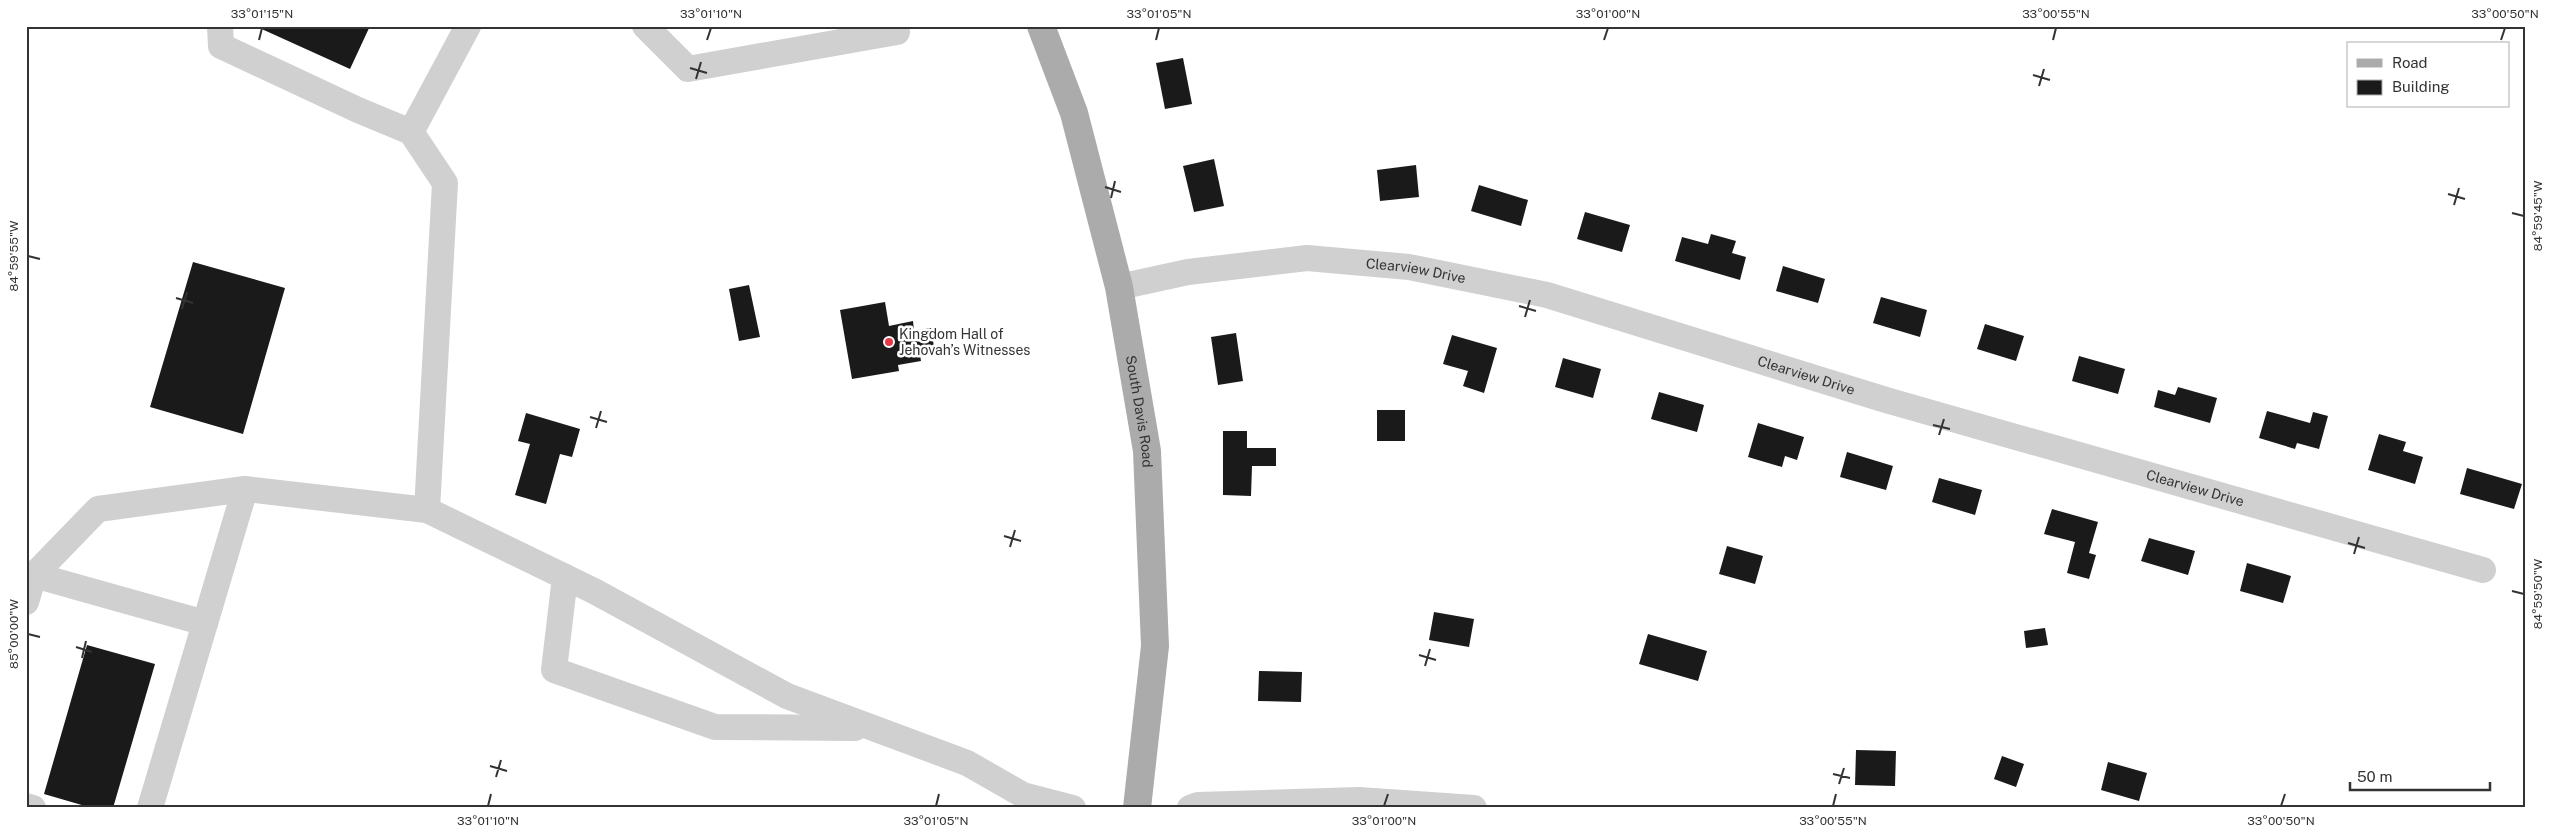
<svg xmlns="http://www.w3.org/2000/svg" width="2552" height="834" font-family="'Public Sans',sans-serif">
<rect width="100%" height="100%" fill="#fff"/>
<!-- building -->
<path fill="#1a1a1a" d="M 255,26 L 370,26 L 350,69 Z
M 1183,58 L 1192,104 L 1165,109 L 1156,63 Z
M 1214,159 L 1224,206 L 1194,212 L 1183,166 Z
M 1416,165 L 1419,197 L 1380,201 L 1377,170 Z
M 1479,185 L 1528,200 L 1521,226 L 1471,211 Z
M 1585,212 L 1630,225 L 1622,252 L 1577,239 Z
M 1711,234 L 1736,241 L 1732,253 L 1746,257 L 1740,280 L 1675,261 L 1682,237 L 1708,244 Z
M 193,262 L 285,288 L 243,434 L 150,407 Z
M 1783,266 L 1825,279 L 1818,303 L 1776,291 Z
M 749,285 L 760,337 L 739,341 L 729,289 Z
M 1881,297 L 1927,310 L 1920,337 L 1873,323 Z
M 885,302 L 889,326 L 913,321 L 914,331 L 931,328 L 935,353 L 920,355 L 921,361 L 898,365 L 899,371 L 852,379 L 840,310 Z
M 1985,324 L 2024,336 L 2016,361 L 1977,349 Z
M 1236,333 L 1243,381 L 1218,385 L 1211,337 Z
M 1452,335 L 1497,348 L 1484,393 L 1463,386 L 1468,371 L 1443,364 Z
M 2079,356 L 2125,369 L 2118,394 L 2072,381 Z
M 1563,358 L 1601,369 L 1593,398 L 1555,387 Z
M 2178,387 L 2217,398 L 2210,423 L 2154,407 L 2158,390 L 2175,395 Z
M 1659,392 L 1704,405 L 1697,432 L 1651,419 Z
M 1377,410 L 1405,410 L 1405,441 L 1377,441 Z
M 2267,411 L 2310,423 L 2313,412 L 2328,416 L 2319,449 L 2297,443 L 2295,449 L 2259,438 Z
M 526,413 L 580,429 L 572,457 L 560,454 L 546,504 L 515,495 L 530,444 L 518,441 Z
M 1758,423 L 1804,437 L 1797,460 L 1785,456 L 1782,467 L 1748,457 Z
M 1223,431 L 1247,431 L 1247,448 L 1276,448 L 1276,466 L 1252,466 L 1251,496 L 1223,495 Z
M 2379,434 L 2406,442 L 2403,451 L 2423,457 L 2415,484 L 2368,470 Z
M 1847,452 L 1893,466 L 1886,490 L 1840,477 Z
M 2467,468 L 2522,484 L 2514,509 L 2460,494 Z
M 1939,478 L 1982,490 L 1975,515 L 1932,502 Z
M 2052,509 L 2098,522 L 2089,553 L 2096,555 L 2089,579 L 2067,573 L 2075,542 L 2044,534 Z
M 2149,538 L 2195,551 L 2188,575 L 2141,561 Z
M 1727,546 L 1763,556 L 1755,584 L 1719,574 Z
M 2247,563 L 2291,576 L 2283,603 L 2240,591 Z
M 1434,612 L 1474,619 L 1469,647 L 1429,640 Z
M 2045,628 L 2048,645 L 2026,648 L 2024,631 Z
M 1648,634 L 1707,651 L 1698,681 L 1639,664 Z
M 87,645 L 155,664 L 113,808 L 92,808 L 44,794 Z
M 1259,671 L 1302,672 L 1301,702 L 1258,701 Z
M 1856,750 L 1896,751 L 1895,786 L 1855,785 Z
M 2002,756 L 2024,764 L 2016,787 L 1994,779 Z
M 2108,762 L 2147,773 L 2139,801 L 2101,790 Z"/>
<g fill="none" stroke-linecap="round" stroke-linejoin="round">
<!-- minor -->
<g stroke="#d0d0d0" stroke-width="26">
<path d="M 220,26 L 221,46 L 358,110 L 411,132 L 445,183 L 427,510"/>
<path d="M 645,26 L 688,69 L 897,32"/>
<path d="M 411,132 L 468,26"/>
<path id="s1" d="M 1119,287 L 1188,272 L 1307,258 L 1409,267 L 1547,295 L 1886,400 L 2483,570"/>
<path d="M 26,573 L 34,575 L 98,509 L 245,489 L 427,510 L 594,591 L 787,696 L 967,763 L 1023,795 L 1073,808"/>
<path d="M 565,577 L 554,670 L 715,727 L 855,728"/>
<path d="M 26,602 L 34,575 L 205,623"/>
<path d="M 26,806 L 33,808"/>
<path d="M 150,808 L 245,489"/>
<path d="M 1190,808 L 1198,805 L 1359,800 L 1474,808"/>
</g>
<!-- major -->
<path stroke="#ababab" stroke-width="28" id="s2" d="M 1041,26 L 1074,113 L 1119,287 L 1147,451 L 1155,646 L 1137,808"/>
</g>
<!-- ticks -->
<path fill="none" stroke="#333" stroke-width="2" d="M 259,40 L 262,28M 707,40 L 711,28M 1156,40 L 1159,28M 1604,40 L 1608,28M 2053,40 L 2056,28M 2501,40 L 2505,28M 690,68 L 707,73M 2033,75 L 2050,80M 696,79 L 701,62M 2039,86 L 2044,69M 1105,187 L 1121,192M 2448,194 L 2465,199M 1111,198 L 1115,181M 2454,205 L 2459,188M 2512,213 L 2524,216M 28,256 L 40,259M 176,298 L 193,303M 1519,306 L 1536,311M 182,309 L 187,292M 1525,317 L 1530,300M 590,417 L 607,422M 1933,425 L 1950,429M 596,428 L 601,411M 1939,435 L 1944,419M 1004,536 L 1021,541M 2348,543 L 2365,548M 1010,547 L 1015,530M 2354,554 L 2359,537M 2512,591 L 2524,594M 28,634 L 40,637M 76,647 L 92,652M 1419,655 L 1436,660M 82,658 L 86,641M 1425,666 L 1430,649M 490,766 L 507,771M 1833,774 L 1850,778M 496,777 L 501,760M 1839,784 L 1844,768M 488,806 L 491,794M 936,806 L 939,794M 1384,806 L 1388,794M 1833,806 L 1836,794M 2281,806 L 2285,794"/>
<!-- markers -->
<circle fill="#e63946" stroke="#fff" stroke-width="2" cx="889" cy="342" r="5"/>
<g text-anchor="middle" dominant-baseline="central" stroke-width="5" stroke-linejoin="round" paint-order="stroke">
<!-- street labels -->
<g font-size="14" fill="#333" stroke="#fff">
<text stroke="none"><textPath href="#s1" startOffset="300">Clearview Drive</textPath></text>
<text stroke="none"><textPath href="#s1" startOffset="705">Clearview Drive</textPath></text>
<text stroke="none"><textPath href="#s2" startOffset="399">South Davis Road</textPath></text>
<text stroke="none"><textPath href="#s1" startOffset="1110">Clearview Drive</textPath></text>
</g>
<!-- poi labels -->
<g font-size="14" fill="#333" stroke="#fff" text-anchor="start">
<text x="899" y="334">Kingdom Hall of<tspan x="899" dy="16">Jehovah’s Witnesses</tspan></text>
</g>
</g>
<!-- border -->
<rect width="2552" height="834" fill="none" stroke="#ffffff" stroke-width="55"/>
<!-- legend -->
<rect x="2347" y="42" width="162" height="65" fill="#ffffff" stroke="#adadad"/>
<rect x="2357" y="59" width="25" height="8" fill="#ababab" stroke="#adadad"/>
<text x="2392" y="68" font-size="15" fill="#333333">Road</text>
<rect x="2357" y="80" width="25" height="15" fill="#1a1a1a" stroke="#adadad"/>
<text x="2392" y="92" font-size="15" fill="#333333">Building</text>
<!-- scale -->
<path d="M2350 782v8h140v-8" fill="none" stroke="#333333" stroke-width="2.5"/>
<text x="2357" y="782" font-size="15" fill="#333333" stroke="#ffffff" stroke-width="4" paint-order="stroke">50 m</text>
<rect x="28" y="28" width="2496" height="778" fill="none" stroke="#333" stroke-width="2"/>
<g font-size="12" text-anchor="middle" fill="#333">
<text x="262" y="18">33°01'15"N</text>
<text x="711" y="18">33°01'10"N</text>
<text x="1159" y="18">33°01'05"N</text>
<text x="1608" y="18">33°01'00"N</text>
<text x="2056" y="18">33°00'55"N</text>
<text x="2505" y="18">33°00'50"N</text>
<text transform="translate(2538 216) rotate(-90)" y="4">84°59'45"W</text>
<text transform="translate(14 256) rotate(-90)" y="4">84°59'55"W</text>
<text transform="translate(2538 594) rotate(-90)" y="4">84°59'50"W</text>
<text transform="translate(14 634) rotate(-90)" y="4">85°00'00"W</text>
<text x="488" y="825">33°01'10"N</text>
<text x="936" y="825">33°01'05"N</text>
<text x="1384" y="825">33°01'00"N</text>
<text x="1833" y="825">33°00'55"N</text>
<text x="2281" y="825">33°00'50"N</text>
</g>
</svg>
